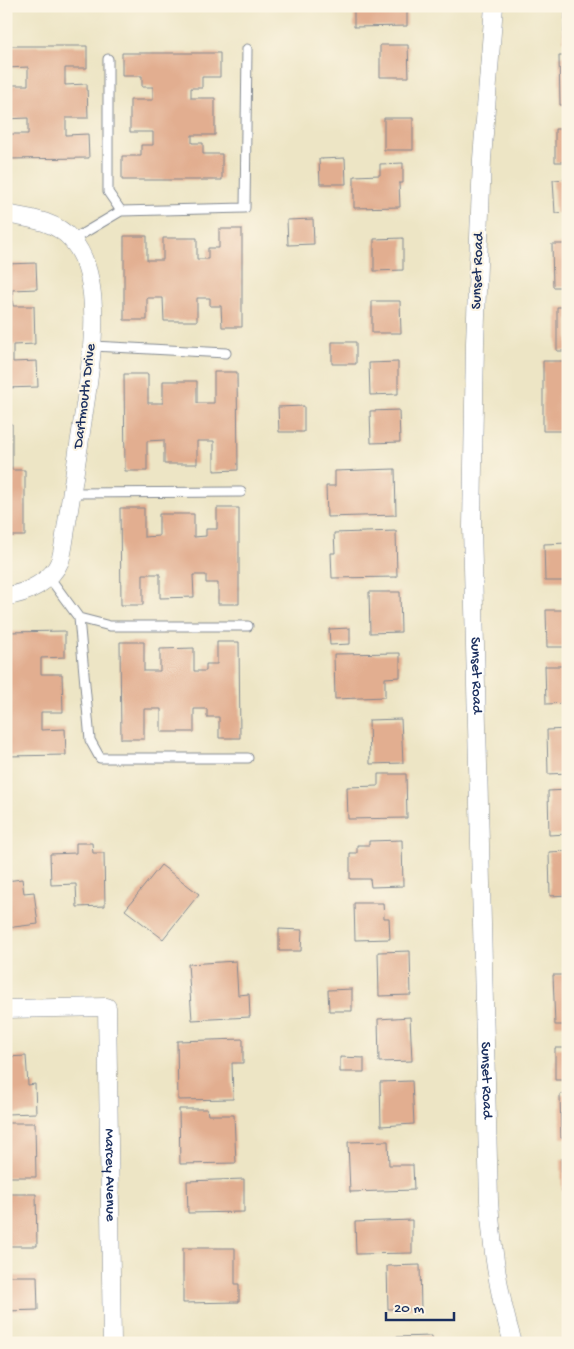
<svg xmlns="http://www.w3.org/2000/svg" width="574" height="1349" font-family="'Gochi Hand',sans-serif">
<rect width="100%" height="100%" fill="#fcf5e5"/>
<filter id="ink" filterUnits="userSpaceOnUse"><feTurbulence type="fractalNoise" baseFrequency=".02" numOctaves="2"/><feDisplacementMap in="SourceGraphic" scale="10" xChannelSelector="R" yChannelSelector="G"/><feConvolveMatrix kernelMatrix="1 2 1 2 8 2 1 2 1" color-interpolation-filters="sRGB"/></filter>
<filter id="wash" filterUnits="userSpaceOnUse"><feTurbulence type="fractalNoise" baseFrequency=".0096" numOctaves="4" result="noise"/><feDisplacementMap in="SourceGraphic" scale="20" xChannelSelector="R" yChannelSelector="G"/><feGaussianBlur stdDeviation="1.12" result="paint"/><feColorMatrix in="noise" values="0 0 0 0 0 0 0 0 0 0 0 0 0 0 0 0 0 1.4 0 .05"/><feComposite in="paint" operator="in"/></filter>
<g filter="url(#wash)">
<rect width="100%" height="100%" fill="#ede5c5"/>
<g id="blocks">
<!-- building -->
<path fill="#e2ae90" d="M 354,6 L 407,6 L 407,26 L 354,27 Z
M 565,10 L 568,11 L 568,40 L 563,40 Z
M 380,45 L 408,45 L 409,77 L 380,77 Z
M 6,46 L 87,46 L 87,68 L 65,68 L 65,85 L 87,84 L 88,118 L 66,118 L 66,135 L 88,134 L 89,158 L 6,159 L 6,134 L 28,134 L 28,118 L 6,119 L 6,85 L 28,85 L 28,67 L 6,68 Z
M 122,53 L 220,53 L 220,77 L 202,77 L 202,88 L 191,88 L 191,98 L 215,98 L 215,135 L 192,135 L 192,143 L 203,143 L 203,154 L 222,154 L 222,180 L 122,180 L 122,156 L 141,156 L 141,145 L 153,145 L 153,132 L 130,132 L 130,100 L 153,100 L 153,87 L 142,87 L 142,76 L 122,76 Z
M 559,56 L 568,56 L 568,105 L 560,105 Z
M 384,118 L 413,118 L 413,150 L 384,150 Z
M 555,129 L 568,129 L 568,162 L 555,162 Z
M 345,158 L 346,184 L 320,184 L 319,159 Z
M 403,163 L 403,183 L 399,183 L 400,207 L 354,208 L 354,176 L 380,175 L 380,164 Z
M 568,179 L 568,212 L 555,213 L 553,180 Z
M 313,219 L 314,244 L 288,245 L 287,220 Z
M 219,229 L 242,229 L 242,327 L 222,327 L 221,306 L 210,306 L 210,298 L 197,298 L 197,321 L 164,321 L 163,298 L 147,298 L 147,320 L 124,320 L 124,236 L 147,236 L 147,260 L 163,260 L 163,238 L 197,238 L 197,259 L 208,259 L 208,248 L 219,248 Z
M 403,238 L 403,270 L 374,271 L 374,239 Z
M 552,244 L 568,244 L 568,287 L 553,287 Z
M 36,263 L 37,289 L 12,290 L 13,306 L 34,306 L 35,344 L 13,345 L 13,362 L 37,361 L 38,387 L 6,388 L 6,264 Z
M 372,301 L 400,301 L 401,333 L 372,333 Z
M 557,307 L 568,307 L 568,351 L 557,351 Z
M 332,342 L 356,342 L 356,364 L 332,364 Z
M 543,361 L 568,361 L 568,431 L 543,431 Z
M 398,362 L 398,394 L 370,395 L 369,363 Z
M 214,372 L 237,372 L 238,470 L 214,471 L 214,441 L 197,441 L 197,464 L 164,464 L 164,440 L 147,441 L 147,471 L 125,471 L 124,374 L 148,374 L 148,403 L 163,403 L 163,381 L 197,381 L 197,403 L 214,403 Z
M 304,406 L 304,432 L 279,432 L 278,407 Z
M 399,410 L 400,442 L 371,443 L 370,411 Z
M 6,424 L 12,424 L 12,470 L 25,470 L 25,536 L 6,536 Z
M 395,469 L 396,515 L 327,517 L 326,486 L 335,486 L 335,471 Z
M 120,508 L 144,508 L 144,537 L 159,536 L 159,514 L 194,514 L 194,537 L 206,536 L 206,529 L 217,529 L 217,508 L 239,508 L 239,604 L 218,604 L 218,583 L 206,583 L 206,575 L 193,575 L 194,597 L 160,598 L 160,574 L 143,574 L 143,605 L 121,605 Z
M 396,531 L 397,577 L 332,578 L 331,553 L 335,553 L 334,533 Z
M 568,543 L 568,581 L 545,581 L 544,544 Z
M 369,592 L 400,592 L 401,632 L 370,633 Z
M 546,610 L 568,610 L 568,647 L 547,647 Z
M 350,628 L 350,644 L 330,645 L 329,629 Z
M 65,631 L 65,657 L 41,658 L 41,674 L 62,674 L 63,712 L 41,712 L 41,730 L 65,729 L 66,755 L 6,756 L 6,632 Z
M 120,642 L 144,642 L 144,671 L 160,671 L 160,649 L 194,648 L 194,671 L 206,671 L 206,664 L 217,664 L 217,642 L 239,642 L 240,738 L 219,738 L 219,717 L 207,717 L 207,709 L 194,709 L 194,732 L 161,732 L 161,709 L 144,709 L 144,739 L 121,739 Z
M 400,653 L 400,677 L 385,678 L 385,697 L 335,699 L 334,654 Z
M 545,666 L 568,666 L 568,703 L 546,704 Z
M 401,719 L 403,763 L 370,764 L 369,720 Z
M 568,729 L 568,773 L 548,774 L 547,730 Z
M 378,774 L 406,774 L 407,818 L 348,819 L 347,787 L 378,786 Z
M 568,790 L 568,834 L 549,835 L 548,791 Z
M 402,840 L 403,886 L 371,887 L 370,879 L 350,879 L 350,853 L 357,853 L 357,845 L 369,845 L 369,841 Z
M 76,843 L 92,843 L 93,853 L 104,853 L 105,906 L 77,907 L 76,884 L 51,885 L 50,854 L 76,853 Z
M 568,851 L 568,895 L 550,896 L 549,852 Z
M 161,865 L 199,894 L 163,939 L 125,910 Z
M 22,879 L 24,893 L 34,892 L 38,924 L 6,928 L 6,881 Z
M 354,903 L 383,903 L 384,918 L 389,918 L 390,939 L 355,940 Z
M 279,929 L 302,930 L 301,951 L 279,951 Z
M 410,951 L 411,995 L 379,996 L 378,952 Z
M 236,961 L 238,995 L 249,994 L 250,1017 L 192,1020 L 188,964 Z
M 553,975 L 568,975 L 568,1025 L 555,1025 Z
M 352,989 L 352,1011 L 329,1011 L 328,990 Z
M 410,1017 L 412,1061 L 379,1062 L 378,1019 Z
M 243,1039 L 243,1063 L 232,1063 L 233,1099 L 178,1100 L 177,1041 Z
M 555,1048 L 568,1048 L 568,1080 L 555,1080 Z
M 26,1056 L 28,1085 L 35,1084 L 36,1113 L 6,1114 L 6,1057 Z
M 340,1057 L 364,1058 L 364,1072 L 340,1072 Z
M 412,1081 L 414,1124 L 381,1126 L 380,1082 Z
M 560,1094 L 568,1094 L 568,1138 L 561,1138 Z
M 179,1109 L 207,1109 L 208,1115 L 234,1115 L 236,1163 L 180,1164 Z
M 6,1123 L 35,1123 L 36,1177 L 6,1177 Z
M 388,1141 L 389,1165 L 413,1165 L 414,1190 L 350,1192 L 348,1142 Z
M 561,1159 L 568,1159 L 568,1191 L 562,1191 Z
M 244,1179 L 244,1212 L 188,1213 L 187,1181 Z
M 6,1194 L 36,1194 L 37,1246 L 6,1246 Z
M 564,1217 L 568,1217 L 568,1236 L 566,1236 Z
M 412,1220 L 412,1253 L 356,1254 L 355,1222 Z
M 183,1248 L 235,1248 L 235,1284 L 239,1284 L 239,1302 L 183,1303 Z
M 420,1265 L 421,1309 L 388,1309 L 387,1266 Z
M 6,1276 L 37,1276 L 38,1310 L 6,1311 Z
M 432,1336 L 432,1343 L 396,1343 L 396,1337 Z"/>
</g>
</g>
<g filter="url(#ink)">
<use href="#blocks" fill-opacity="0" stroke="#848a92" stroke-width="1"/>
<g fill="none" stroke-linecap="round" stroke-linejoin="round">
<!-- service casing -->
<g stroke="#848a92" stroke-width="11">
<path id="service" d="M 108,59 L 108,192 L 121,211
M 72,240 L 121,211 L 245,208 L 247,49
M 93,346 L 226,353
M 72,493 L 241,492
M 49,577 L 79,618 L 90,740 L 100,758 L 248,758
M 79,618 L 110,626 L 248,626"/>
</g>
<!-- minor casing -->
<g stroke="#848a92" stroke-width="19">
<g id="minor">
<path id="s1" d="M 494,6 L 482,159 L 475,343 L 472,527 L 489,1201 C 492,1250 498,1295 513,1343"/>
<path d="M 6,214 C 29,218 56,221 72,240 C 109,282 88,381 81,432 C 75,469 70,505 64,542 C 63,548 62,555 60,561 C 52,581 26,594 6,596"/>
<path id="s2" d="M 6,1009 L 107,1007 L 112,1343"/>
</g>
</g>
<!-- service -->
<use href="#service" stroke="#fff" stroke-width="9"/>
<!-- minor -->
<use href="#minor" stroke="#fff" stroke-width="18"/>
</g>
</g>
<g text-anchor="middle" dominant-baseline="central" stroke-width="4.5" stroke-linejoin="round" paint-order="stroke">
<!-- street labels -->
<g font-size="15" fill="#1b2f5e" stroke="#fcf5e5">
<text transform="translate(478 271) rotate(-88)">Sunset Road</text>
<text transform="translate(85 396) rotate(-83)">Dartmouth Drive</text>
<text stroke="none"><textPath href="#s1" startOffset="670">Sunset Road</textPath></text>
<text stroke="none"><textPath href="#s1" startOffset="1075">Sunset Road</textPath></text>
<text stroke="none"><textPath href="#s2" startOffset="269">Marcey Avenue</textPath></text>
</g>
</g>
<!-- margin -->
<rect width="574" height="1349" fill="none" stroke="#fcf5e5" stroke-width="25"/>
<!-- scale -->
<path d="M386 1312v8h68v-8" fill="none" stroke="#1b2f5e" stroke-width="2.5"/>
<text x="394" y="1312" font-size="15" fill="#1b2f5e" stroke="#fcf5e5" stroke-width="4" paint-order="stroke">20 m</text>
</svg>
